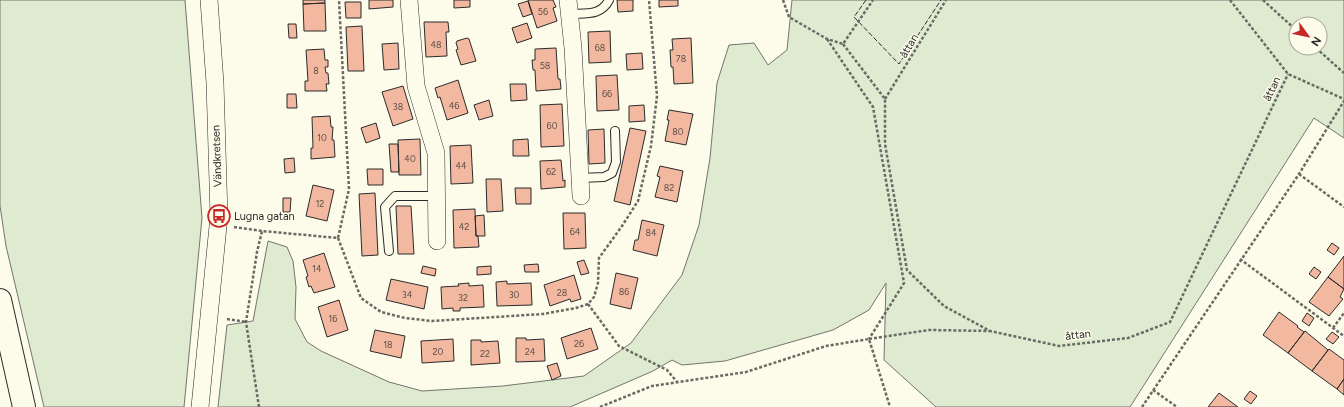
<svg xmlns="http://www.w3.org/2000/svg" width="1344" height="407" font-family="Figtree,sans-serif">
<rect width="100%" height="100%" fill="#fdfbea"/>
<!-- green -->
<path fill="#deebd1" stroke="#74746e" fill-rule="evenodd" d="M 0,0 L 185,0 L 202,218 L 184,407 L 44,407 L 6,246 L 0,206 Z
M 792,0 L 1344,0 L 1344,138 L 1314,118 L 1130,407 L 936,407 L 884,360 L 886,283 L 869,310 L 833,330 L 725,361 L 682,365 L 672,360 L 653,371 L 570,407 L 218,407 L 227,325 L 253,321 L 268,241 L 287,247 L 293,261 L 296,287 L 295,319 L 307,342 L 321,351 L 389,382 L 422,391 L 503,386 L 584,376 L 631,343 L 682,275 L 699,225 L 710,158 L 717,83 L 729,45 L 754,43 L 768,65 L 787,50 ZM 1296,24 L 1320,24 L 1320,48 L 1296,48 Z"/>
<!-- building -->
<path fill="#f2b8a0" stroke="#2b2b2b" d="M 303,0 L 325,0 L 325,3 L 303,4 Z
M 369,0 L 393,0 L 393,7 L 369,9 Z
M 454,0 L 470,0 L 470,7 L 454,8 Z
M 528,0 L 553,0 L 556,7 L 553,8 L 557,21 L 537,28 Z
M 617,0 L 633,0 L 633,11 L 618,12 Z
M 659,0 L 678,0 L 678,6 L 659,7 Z
M 528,1 L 532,14 L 523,17 L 518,4 Z
M 345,2 L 361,2 L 361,18 L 346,18 Z
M 325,3 L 326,31 L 304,31 L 303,4 Z
M 424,22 L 448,22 L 449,32 L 446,32 L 447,56 L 426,57 Z
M 527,23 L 532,38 L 517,43 L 512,28 Z
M 288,24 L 296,24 L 297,38 L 289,38 Z
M 362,26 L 364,71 L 348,71 L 346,27 Z
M 610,31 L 611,62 L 589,63 L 588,32 Z
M 467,38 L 469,39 L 476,61 L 461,65 L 456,50 L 458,49 L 456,43 L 457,41 Z
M 691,38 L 693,83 L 674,84 L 673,67 L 671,67 L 670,50 L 673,50 L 672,39 Z
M 398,43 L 399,69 L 384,70 L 382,44 Z
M 556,48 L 558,79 L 560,79 L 561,89 L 536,91 L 535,70 L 533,70 L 532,60 L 535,60 L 535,49 Z
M 324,49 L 325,60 L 328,60 L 328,67 L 325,67 L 326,73 L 328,73 L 329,84 L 326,84 L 327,91 L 305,91 L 305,81 L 308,81 L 306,50 Z
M 642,53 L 643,69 L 627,70 L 626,54 Z
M 617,75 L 619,110 L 597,111 L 596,76 Z
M 458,80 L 468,113 L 447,120 L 440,97 L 438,98 L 435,88 Z
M 510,84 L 526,84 L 527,100 L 511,101 Z
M 403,86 L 413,119 L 393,126 L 382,92 Z
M 287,94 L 296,94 L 297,108 L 287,108 Z
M 489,100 L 493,116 L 479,120 L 474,105 Z
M 562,104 L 564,146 L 541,147 L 540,105 Z
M 644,105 L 645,121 L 629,122 L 629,106 Z
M 669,110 L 693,114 L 686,145 L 665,141 L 669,120 L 667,120 Z
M 330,116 L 331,127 L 333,127 L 332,140 L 334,140 L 335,157 L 311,159 L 311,148 L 313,148 L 312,117 Z
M 376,123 L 380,138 L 366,143 L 361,128 Z
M 630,128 L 646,131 L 630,205 L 614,201 Z
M 604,129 L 605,163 L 589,164 L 588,130 Z
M 420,139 L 421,175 L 399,175 L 398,140 Z
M 528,139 L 529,156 L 513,156 L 513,140 Z
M 389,144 L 398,144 L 399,172 L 391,172 Z
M 471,145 L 473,183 L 451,184 L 450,146 Z
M 294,158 L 295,172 L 285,173 L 284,159 Z
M 561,160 L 563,181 L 565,180 L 565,187 L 541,189 L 540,161 Z
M 660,166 L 683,171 L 677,202 L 655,197 L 660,177 L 657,176 Z
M 367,169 L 383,169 L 383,185 L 368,185 Z
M 486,179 L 501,179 L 503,211 L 487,212 Z
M 313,185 L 334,190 L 327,221 L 306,216 Z
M 515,188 L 531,188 L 531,204 L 516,204 Z
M 375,193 L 378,255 L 362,256 L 359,194 Z
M 283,198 L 291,198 L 290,212 L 283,212 Z
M 396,206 L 411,206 L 414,254 L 398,254 Z
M 475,209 L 476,236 L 478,236 L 479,247 L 454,248 L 453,210 Z
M 563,213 L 585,213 L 586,248 L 564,249 Z
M 484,215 L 485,236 L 476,236 L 475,216 Z
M 642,220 L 664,225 L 657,256 L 633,250 L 635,240 L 638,240 Z
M 1332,243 L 1339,248 L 1334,255 L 1327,250 Z
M 324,253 L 335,287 L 314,293 L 311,286 L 309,287 L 306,277 L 308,276 L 303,260 Z
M 1344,256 L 1344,289 L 1328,277 Z
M 584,260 L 589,273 L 581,275 L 577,262 Z
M 538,264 L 539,272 L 525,272 L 524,265 Z
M 423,266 L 436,269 L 435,276 L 421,273 Z
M 491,266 L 491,274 L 477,275 L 477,267 Z
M 1314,267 L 1321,272 L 1316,279 L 1309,274 Z
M 616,273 L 638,278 L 631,309 L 610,304 Z
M 574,275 L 581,299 L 571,302 L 570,299 L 550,306 L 544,285 Z
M 1328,277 L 1344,289 L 1340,297 L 1343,299 L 1329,316 L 1309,302 Z
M 391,279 L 428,287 L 424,309 L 386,300 Z
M 507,281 L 507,284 L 531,283 L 532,305 L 497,306 L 496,282 Z
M 469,283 L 469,286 L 483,285 L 484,307 L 460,308 L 460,311 L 453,311 L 453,308 L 442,309 L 441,287 L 459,286 L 458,284 Z
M 339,300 L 348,330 L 327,337 L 318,307 Z
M 1279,312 L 1298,326 L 1297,327 L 1304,332 L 1288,353 L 1263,335 Z
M 1307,313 L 1314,318 L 1309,326 L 1302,321 Z
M 591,328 L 598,349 L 567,359 L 561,338 Z
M 375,330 L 405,336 L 401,358 L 370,351 Z
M 1305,331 L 1328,350 L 1312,371 L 1288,353 Z
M 1332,332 L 1339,337 L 1333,344 L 1326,339 Z
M 516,338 L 526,338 L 526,340 L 544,339 L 545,361 L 516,362 Z
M 453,339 L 454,361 L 422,363 L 421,341 Z
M 471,340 L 481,340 L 481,342 L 498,341 L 500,363 L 471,365 Z
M 1329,349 L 1344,360 L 1344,379 L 1337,389 L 1312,371 Z
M 557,363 L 561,376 L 552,380 L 547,366 Z
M 1344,379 L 1344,395 L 1337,389 Z
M 1250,391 L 1257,396 L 1251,404 L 1244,399 Z
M 1219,393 L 1238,407 L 1208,407 Z"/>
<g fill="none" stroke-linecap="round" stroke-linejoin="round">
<!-- lane casing -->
<g stroke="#2b2b2b" stroke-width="10">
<path id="lane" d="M 570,14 C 586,13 601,16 609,0
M 580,178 L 604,177 L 612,173 L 616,162 L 615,131
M 389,251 L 385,207 L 395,196 L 437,196"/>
</g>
<!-- street casing -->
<g stroke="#2b2b2b" stroke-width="18">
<path id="street" d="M 409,0 L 416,86 L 436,153 L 437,241
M 568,0 L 573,48 L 581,196
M 200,407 L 219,216 L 215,83 L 209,0"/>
</g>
<!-- primary casing -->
<g stroke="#2b2b2b" stroke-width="24">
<path id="primary" d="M 0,300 L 24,407"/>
</g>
<!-- path -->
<path stroke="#6a6964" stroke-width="2.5" stroke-dasharray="3 2" stroke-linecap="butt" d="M 783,0 L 789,17 L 827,39 L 843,44 L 873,0
M 1230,0 L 1288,74 L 1344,99
M 1263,0 L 1296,30
M 827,39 L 873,107 L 904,283 L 869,339
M 843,44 L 885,99 L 885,144 L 907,270 L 944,306 L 990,331 L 1059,346 L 1128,338 L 1170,322 L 1288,74
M 1316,48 L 1344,73
M 885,99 L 946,0
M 1299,174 L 1344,207
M 234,227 L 262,231
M 338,238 L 361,298 L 381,312 L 405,318 L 432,321 L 543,314 L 576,308 L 588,304 L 594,297 L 598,283 L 599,258 L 622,226 L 638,201 L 651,146 L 657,96 L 649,0
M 1240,259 L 1344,336
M 588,304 L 619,346 L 667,370 L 677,382
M 227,319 L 246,322
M 1333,328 L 1344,313
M 869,339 L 929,330 L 990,331
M 1153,390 L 1177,407
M 259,407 L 246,322 L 257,252 L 262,231 L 338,238 L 349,189 L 339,0
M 600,407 L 652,386 L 746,372 L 826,346 L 869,339 L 890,407
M 1142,407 L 1299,174 L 1344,101"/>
<!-- lane -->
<use href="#lane" stroke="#fdfbea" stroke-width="8"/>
<!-- street -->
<use href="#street" stroke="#fdfbea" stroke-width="17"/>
<!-- primary -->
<use href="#primary" stroke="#fdfbea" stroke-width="22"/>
<!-- fence -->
<path stroke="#2b2b2b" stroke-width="1" stroke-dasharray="5 2" stroke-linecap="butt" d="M 866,0 L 854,17 L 899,64 L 941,0"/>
</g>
<!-- icons -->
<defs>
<g id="bus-ring" transform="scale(1.15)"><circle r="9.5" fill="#fdfbea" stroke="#c62828" stroke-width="1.5"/><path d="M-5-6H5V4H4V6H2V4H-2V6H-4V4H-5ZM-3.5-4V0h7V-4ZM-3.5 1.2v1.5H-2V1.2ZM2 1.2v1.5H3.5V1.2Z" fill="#c62828"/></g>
</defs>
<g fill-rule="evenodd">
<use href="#bus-ring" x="219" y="216"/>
</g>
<g text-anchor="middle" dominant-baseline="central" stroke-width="3" stroke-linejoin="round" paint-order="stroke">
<!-- number labels -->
<g font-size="9" fill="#5d4e48">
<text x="543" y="11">56</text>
<text x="436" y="44">48</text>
<text x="600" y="47">68</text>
<text x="681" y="58">78</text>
<text x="545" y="65">58</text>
<text x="316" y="70">8</text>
<text x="607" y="93">66</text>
<text x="454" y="105">46</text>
<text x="398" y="106">38</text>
<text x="552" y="125">60</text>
<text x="678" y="131">80</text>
<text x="322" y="137">10</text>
<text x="410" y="158">40</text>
<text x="461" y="165">44</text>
<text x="551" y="171">62</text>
<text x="669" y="187">82</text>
<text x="320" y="203">12</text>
<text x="464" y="226">42</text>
<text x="575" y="231">64</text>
<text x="651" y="232">84</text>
<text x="317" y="268">14</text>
<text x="624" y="291">86</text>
<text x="562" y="292">28</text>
<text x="407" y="294">34</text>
<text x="514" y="294">30</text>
<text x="463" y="297">32</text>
<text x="333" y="318">16</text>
<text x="579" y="343">26</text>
<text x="388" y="344">18</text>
<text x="438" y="351">20</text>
<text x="530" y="351">24</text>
<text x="485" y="353">22</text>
</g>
<!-- street labels -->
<g font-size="11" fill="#2b2b2b" stroke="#fdfbea">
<text transform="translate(909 46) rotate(-59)">åttan</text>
<text transform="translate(1272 89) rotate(-65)">åttan</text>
<text transform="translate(217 156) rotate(-92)">Vändkretsen</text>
<text transform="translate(1078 335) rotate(-7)">åttan</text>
</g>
<!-- poi labels -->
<g font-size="11" fill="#2b2b2b" stroke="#fdfbea" text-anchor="start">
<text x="234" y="216">Lugna gatan</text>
</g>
</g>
<!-- north arrow -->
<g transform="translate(1308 36) rotate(123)"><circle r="19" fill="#fdfbea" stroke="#a9a89e"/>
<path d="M0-3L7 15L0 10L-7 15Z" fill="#c62828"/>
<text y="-6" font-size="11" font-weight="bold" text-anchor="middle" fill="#2b2b2b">N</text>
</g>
</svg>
